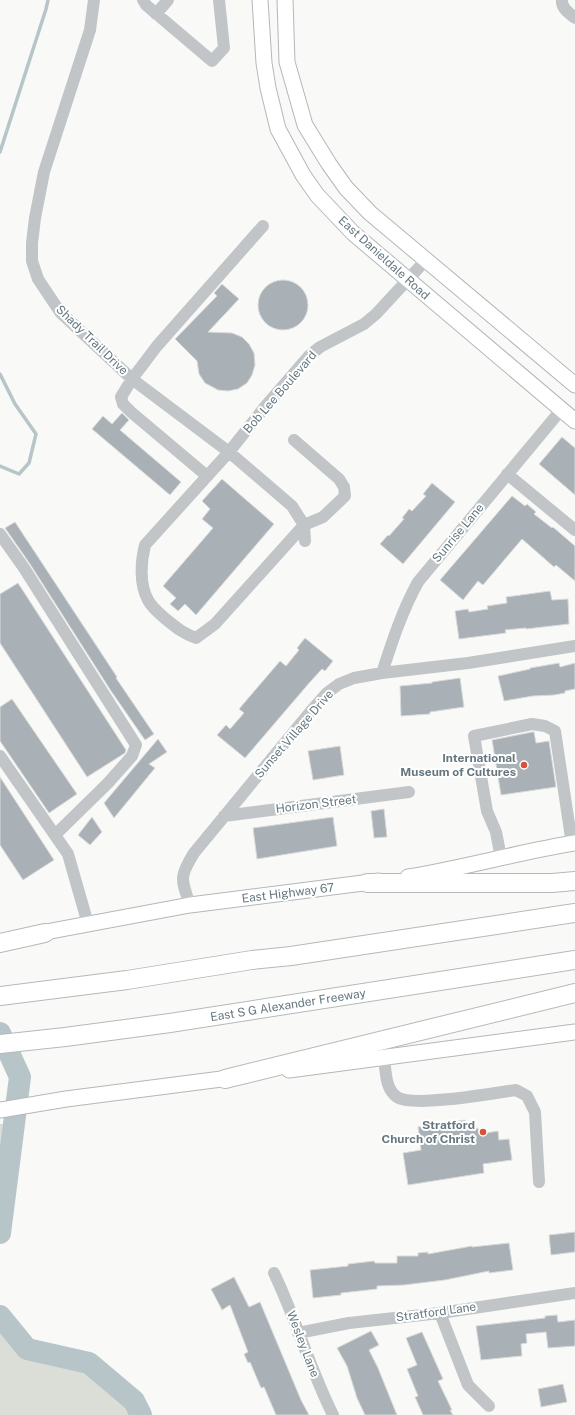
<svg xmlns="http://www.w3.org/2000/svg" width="575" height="1415" font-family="'Public Sans',sans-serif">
<rect width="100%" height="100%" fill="#f9f9f8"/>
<!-- green -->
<path fill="#daded7" d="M 11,1123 L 0,1218 L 0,1124 Z
M 0,1322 L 24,1353 L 89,1368 L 130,1402 L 137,1415 L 0,1415 Z"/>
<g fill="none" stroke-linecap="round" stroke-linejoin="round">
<!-- stream -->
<path stroke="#b8c5c8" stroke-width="3.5" d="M 0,152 L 46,9 L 48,0
M 0,374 L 15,404 L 36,434 L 29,463 L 19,474 L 0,466"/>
<!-- river -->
<path stroke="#b8c5c8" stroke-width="22" d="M 0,1033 L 20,1077 L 0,1233
M 0,1316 L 27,1349 L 89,1363 L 134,1401 L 141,1415"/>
</g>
<!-- building -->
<path fill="#a9b1b6" stroke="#dbdbda" d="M258 305a25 25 0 1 1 50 0a25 25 0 1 1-50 0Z
M 222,284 L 239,299 L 208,332 L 232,333 L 242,337 L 249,344 L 254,353 L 255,365 L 252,375 L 247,383 L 238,389 L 228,391 L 218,390 L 205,383 L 199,374 L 197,361 L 175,339 L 217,296 L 214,293 Z
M 122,413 L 129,420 L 120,430 L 181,482 L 170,495 L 92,429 L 103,416 L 112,424 Z
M 562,437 L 575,448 L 575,495 L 539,464 Z
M 222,479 L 274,524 L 196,615 L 185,604 L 178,611 L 170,604 L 176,598 L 163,586 L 213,528 L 202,519 L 210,509 L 202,501 Z
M 432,483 L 455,502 L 403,564 L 380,544 L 388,535 L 389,536 L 404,519 L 402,518 L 409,509 L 412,511 L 426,496 L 423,494 Z
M 512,496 L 525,506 L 527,504 L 536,512 L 534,514 L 552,528 L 553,527 L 575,546 L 575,581 L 556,565 L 554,567 L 522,539 L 483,585 L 478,581 L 463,600 L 440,580 Z
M 15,522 L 117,677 L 116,678 L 154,734 L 145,740 L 111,691 L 30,564 L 5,528 Z
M 18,583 L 126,750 L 125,753 L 87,777 L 0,643 L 0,594 Z
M 550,591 L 552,600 L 568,599 L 569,624 L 526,629 L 526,628 L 505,630 L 506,633 L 459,639 L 455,611 L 468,609 L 469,612 L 488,609 L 487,606 L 507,603 L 506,597 Z
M 305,638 L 333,661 L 325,671 L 322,669 L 310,682 L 245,758 L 217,735 L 226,725 L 230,729 L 244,713 L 239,709 L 280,661 L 286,666 L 299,650 L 297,648 Z
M 559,663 L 560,667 L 575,663 L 575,689 L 565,691 L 565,693 L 554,695 L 533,696 L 504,701 L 498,676 L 530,669 L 530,668 Z
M 460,678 L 464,707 L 430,712 L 430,714 L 401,716 L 400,686 L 432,683 L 432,682 Z
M 12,699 L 77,794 L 49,813 L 0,741 L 0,707 Z
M 532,732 L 534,732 L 536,743 L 549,741 L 556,787 L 501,795 L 492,740 Z
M 158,739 L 167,752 L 149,764 L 155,768 L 114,818 L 104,803 Z
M 340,746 L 344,775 L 313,780 L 308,751 Z
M 0,777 L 54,860 L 23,880 L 0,845 Z
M 384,809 L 387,837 L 374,838 L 371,811 Z
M 92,817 L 102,832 L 90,845 L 78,835 Z
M 333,817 L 337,846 L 257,859 L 253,828 Z
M 465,1120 L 467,1130 L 478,1128 L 479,1134 L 498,1131 L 499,1140 L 509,1139 L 512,1160 L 483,1164 L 484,1173 L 408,1185 L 403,1153 L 421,1150 L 418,1127 Z
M 575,1232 L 575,1252 L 551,1255 L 549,1235 Z
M 509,1243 L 513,1270 L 489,1273 L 489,1271 L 445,1280 L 404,1285 L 377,1286 L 377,1289 L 341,1293 L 341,1295 L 313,1298 L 310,1270 L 348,1266 L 348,1264 L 374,1261 L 375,1263 L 397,1263 L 397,1256 L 418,1256 L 418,1253 L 428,1252 L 428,1254 L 472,1246 L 472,1247 Z
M 234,1277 L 249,1307 L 260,1302 L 301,1400 L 309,1415 L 276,1415 L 264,1387 L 261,1388 L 250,1362 L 248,1363 L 244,1354 L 248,1352 L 230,1305 L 222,1310 L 211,1289 Z
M 557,1315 L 558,1322 L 575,1320 L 575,1346 L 548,1348 L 546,1332 L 526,1334 L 527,1343 L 521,1344 L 522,1356 L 481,1360 L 476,1326 L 545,1318 L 545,1316 Z
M 371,1331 L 379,1345 L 369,1350 L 378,1368 L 397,1415 L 365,1415 L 357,1398 L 347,1366 L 337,1348 Z
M 422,1332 L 443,1379 L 438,1381 L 452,1410 L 450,1410 L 453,1415 L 423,1415 L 415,1397 L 418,1396 L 407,1369 L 417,1365 L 406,1338 Z
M 563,1384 L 567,1402 L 541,1407 L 538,1389 Z"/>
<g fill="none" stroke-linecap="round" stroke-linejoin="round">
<!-- major casing -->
<g stroke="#b2b8bb" stroke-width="17">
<path id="major" d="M 260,0 L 264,63 L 268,88 L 278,129 L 303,175 L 317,195 L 353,233 L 575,421
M 285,0 L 287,62 L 305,125 L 329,164 L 346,188 L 370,213 L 575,385
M 408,877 C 464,868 519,852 575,843
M 35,934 L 190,905 L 379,881
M 289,1070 L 575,1032
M 0,1110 L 66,1099 L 237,1077"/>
</g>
<!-- highway casing -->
<g stroke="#b4b9bb" stroke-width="20">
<path id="highway" d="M 367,883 L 552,883 L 575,881
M 0,943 L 45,933
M 0,996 L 127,980 L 252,960 L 291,956 L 575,913
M 0,1044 L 65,1037 L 170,1023 L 575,960
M 225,1079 L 575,993"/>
</g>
<!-- minor -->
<path stroke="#c1c5c8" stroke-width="12" d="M 94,0 L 90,30 L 44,172 L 35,218 L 32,243 L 32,261 L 38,279 L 60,312 L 132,379 L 229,452 L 292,506 L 304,525 L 305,541
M 143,0 L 146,5 L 212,61 L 224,48 L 219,0
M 562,0 C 561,8 569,13 575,18
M 156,14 L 168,0
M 294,440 L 339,479 L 344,487 L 345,496 L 323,517 L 304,525 L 215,624 L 196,638 C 183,633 178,629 167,620 C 160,614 152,608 148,600 C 139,584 141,561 145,545 L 229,452 L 264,408 L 309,356 L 320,347 L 364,324 L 376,314 L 426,260
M 507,474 L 575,530
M 207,476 L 131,412 L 123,404 L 121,397 L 132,379 L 157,346 L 263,226
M 0,534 L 24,568 L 136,745 L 132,756 L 108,783 L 55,835
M 382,673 C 392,642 402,611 418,582 L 561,410
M 0,756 L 68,854 L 88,924
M 224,816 L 409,792
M 501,858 L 496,832 L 487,811 L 474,736 L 532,724 L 545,726 L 555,731 L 572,844
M 190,905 C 181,879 179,877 194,853 L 311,711 L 327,693 L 339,684 L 354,678 L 382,673 L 468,663 L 575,646
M 384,1058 C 386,1071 385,1089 397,1097 C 413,1108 494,1093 516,1090 L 527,1096 L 535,1112 L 539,1182
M 274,1273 C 296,1319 310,1369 333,1415
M 440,1313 L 468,1385 L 489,1406
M 298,1333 L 349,1323 L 440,1313 L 575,1293"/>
<!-- major -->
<use href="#major" stroke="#fff" stroke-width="15"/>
<!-- highway -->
<use href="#highway" stroke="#fff" stroke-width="18"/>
</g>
<!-- markers -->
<g fill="#d7523a" stroke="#fff" stroke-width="1.5">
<circle cx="524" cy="765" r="4"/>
<circle cx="483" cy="1132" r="4"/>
</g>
<g text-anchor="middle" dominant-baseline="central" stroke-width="4" stroke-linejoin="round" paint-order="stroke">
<!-- street labels -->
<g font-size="12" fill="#667780" stroke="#fff">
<text transform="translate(384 258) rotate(42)">East Danieldale Road</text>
<text transform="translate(92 340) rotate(44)">Shady Trail Drive</text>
<text transform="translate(280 392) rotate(-49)">Bob Lee Boulevard</text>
<text transform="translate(458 533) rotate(-50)">Sunrise Lane</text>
<text transform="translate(294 734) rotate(-49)">Sunset Village Drive</text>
<text transform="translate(316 804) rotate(-7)">Horizon Street</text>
<text transform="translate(288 893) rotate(-7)">East Highway 67</text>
<text transform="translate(288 1005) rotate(-9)">East S G Alexander Freeway</text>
<text transform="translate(436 1312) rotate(-8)">Stratford Lane</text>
<text transform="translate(303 1344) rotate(69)">Wesley Lane</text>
</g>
<!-- poi labels -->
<g font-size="12" font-weight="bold" fill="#667780" stroke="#fff" text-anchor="end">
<text x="516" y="758">International<tspan x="516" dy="14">Museum of Cultures</tspan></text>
<text x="475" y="1125">Stratford<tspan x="475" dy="14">Church of Christ</tspan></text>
</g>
</g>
</svg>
